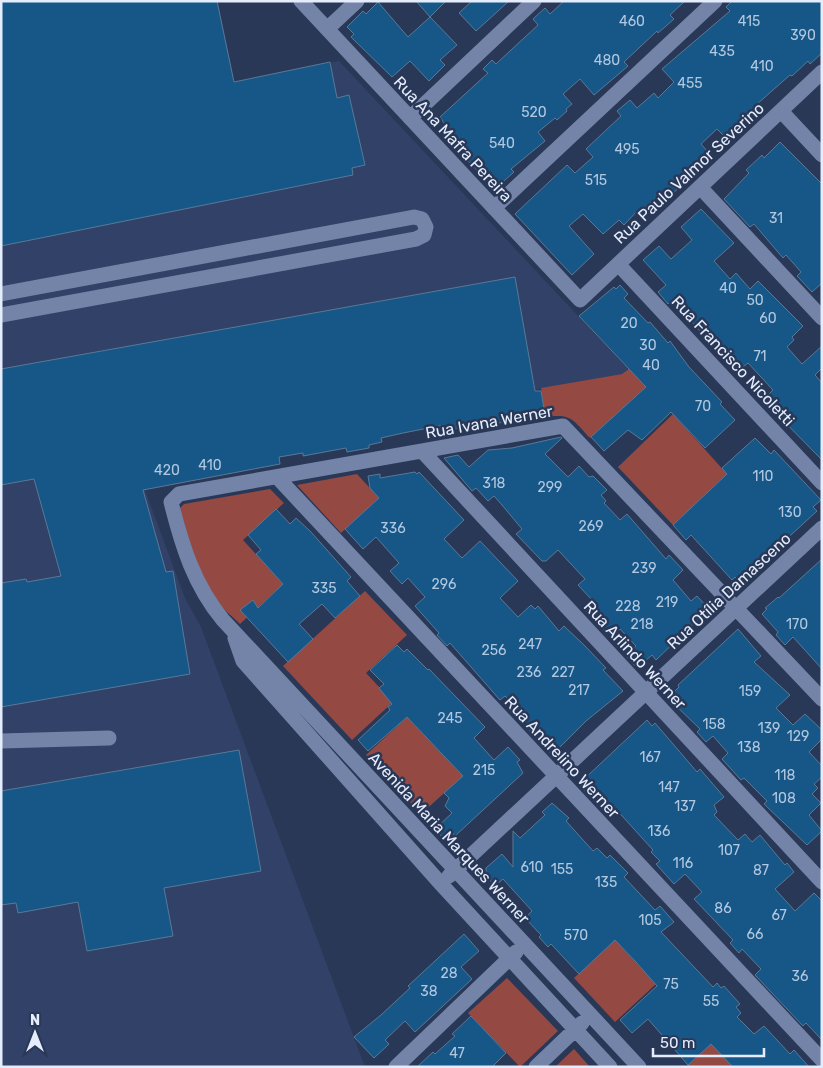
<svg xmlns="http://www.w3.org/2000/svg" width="823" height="1068" font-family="Rubik,sans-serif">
<rect width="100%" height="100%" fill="#2a3857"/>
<!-- built -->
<path fill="#314167" d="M 339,61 L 628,369 L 622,374 L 400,414 L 145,490 L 185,598 L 201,627 L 365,1067 L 1,1067 L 1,130 Z"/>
<!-- green -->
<path fill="#944943" d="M 630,368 L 646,387 L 590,438 C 573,420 572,413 545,417 L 541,388 L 622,374 Z
M 673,414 L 727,474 L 673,525 L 618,467 Z
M 357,474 L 379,498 L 341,533 L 297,485 Z
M 270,489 L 284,503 L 243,540 L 283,584 L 240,624 C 233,617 224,610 218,602 C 199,577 186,539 180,508 L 184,504 Z
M 365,591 L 407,635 L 366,673 L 393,702 L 352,740 L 283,666 Z
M 407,717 L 463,776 L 421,814 L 366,755 Z
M 615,940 L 656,984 L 615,1022 L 574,978 Z
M 507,978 L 558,1031 L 520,1067 L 468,1013 Z
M 712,1043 L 733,1067 L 686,1067 Z
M 574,1049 L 590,1067 L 555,1067 Z"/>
<!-- building -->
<path fill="#175787" stroke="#597996" d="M 1,1 L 217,1 L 234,82 L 330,62 L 337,98 L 349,95 L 365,165 L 352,168 L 353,175 L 1,246 Z
M 416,1 L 446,1 L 430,17 L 457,45 L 440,60 L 445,65 L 429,81 L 410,61 L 392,77 L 351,37 L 354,34 L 347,27 L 363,11 L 366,14 L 378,2 L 408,37 L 430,17 Z
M 472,1 L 509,1 L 476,31 L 459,13 Z
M 564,1 L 685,1 L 670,15 L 674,19 L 658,33 L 657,31 L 624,62 L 628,66 L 594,95 L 580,79 L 563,94 L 572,104 L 566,109 L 567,111 L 557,120 L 555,118 L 538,132 L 545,141 L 511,169 L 514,172 L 495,189 L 442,134 L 448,129 L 440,117 L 488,73 L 483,69 L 492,60 L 496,64 L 538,25 L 533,19 L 545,8 L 550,14 Z
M 732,1 L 822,1 L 822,53 L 810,64 L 808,61 L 792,76 L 790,75 L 756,105 L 761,111 L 729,141 L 717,129 L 701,144 L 709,153 L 702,159 L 704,162 L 688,175 L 690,178 L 663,202 L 658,196 L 641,211 L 639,209 L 624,225 L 619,220 L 603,234 L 583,214 L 569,226 L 594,254 L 572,275 L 515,214 L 567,165 L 575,173 L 593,157 L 586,149 L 621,116 L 617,111 L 630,100 L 637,108 L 654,93 L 658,98 L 674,82 L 662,69 L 730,11 L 726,7 Z
M 780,142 L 822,184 L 822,283 L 812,292 L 797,276 L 801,272 L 786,255 L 783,258 L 754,224 L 750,227 L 724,199 L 749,173 L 746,170 L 762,155 L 764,158 Z
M 701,209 L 734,243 L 714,261 L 730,279 L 736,273 L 750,289 L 758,281 L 803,326 L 792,337 L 794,340 L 787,347 L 802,364 L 822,346 L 822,368 L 815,375 L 822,383 L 822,460 L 763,400 L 773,390 L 748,363 L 737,372 L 672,300 L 668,304 L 658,292 L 666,285 L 643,260 L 659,246 L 671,259 L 692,240 L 681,227 Z
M 515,277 L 535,391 L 541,391 L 545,415 L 476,427 L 476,425 L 445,430 L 444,425 L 403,433 L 381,438 L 382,442 L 369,445 L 369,448 L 347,452 L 346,448 L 303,456 L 303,453 L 279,457 L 280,464 L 143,490 L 166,572 L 173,571 L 190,674 L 1,707 L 1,583 L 26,579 L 27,582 L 61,576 L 34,479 L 1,485 L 1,369 Z
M 620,285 L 628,294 L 624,298 L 648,323 L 650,322 L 668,343 L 670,341 L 689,367 L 722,402 L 720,404 L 735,420 L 705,448 L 671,412 L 642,440 L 628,430 L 604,451 L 591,437 L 646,387 L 579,316 L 614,287 L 616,289 Z
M 561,437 L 562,438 L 545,454 L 568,477 L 579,466 L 589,477 L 593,476 L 607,490 L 601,495 L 606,501 L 604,503 L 620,520 L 627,514 L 666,559 L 669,555 L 683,570 L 673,580 L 691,601 L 697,596 L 709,609 L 656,660 L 652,655 L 637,668 L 626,656 L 636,646 L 620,629 L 616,633 L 612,628 L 607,633 L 583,608 L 592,600 L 578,585 L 585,579 L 558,550 L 546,561 L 542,561 L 516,534 L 522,529 L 502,505 L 494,496 L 488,501 L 476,488 L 472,491 L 444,458 L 458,455 L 469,467 L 488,450 L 512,448 Z
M 755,438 L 771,454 L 774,450 L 821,500 L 813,507 L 817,511 L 740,582 L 735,577 L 732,580 L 691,535 L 686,540 L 673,525 L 727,474 L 722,468 Z
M 415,472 L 417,474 L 419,472 L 464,520 L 444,539 L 462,558 L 480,541 L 518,581 L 500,598 L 518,617 L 531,605 L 535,609 L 538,606 L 559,631 L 564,626 L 585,646 L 606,668 L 603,670 L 623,691 L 586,721 L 552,755 L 529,730 L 531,728 L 524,721 L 527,718 L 505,696 L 500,700 L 450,643 L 447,646 L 437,635 L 439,633 L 415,606 L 425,597 L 408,578 L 402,584 L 390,571 L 399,563 L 376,537 L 363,549 L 345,529 L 379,498 L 370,488 L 368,476 L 380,474 L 380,478 Z
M 276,509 L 290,524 L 296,518 L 311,532 L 351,577 L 347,581 L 360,596 L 335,618 L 322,604 L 299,624 L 313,639 L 288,662 L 240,610 L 253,600 L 258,608 L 283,584 L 256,554 L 261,550 L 248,535 Z
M 822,559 L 822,669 L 793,637 L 785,645 L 776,635 L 778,632 L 762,614 L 767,609 L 765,608 L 778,597 L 779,598 Z
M 738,629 L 761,656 L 754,662 L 790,695 L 776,708 L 793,725 L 805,714 L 822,730 L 822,739 L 809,752 L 822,766 L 822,777 L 814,784 L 818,788 L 812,794 L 821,803 L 809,815 L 822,831 L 807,845 L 764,804 L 767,801 L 744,778 L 741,780 L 722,759 L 728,753 L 713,736 L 706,742 L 697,732 L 700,729 L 668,698 L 679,687 L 678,685 Z
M 397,645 L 404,652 L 407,649 L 428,670 L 429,669 L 485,727 L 474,738 L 494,760 L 508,747 L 520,760 L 517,762 L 523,773 L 455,836 L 451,831 L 443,838 L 435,829 L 452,813 L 445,806 L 449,798 L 444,793 L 463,776 L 407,717 L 368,751 L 358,740 L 390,710 L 388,707 L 392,704 L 379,688 L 384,684 L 370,670 Z
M 647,720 L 652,726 L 655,723 L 697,772 L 700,769 L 724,797 L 714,805 L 717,812 L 714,815 L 738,840 L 745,834 L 752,842 L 760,835 L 785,865 L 787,863 L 794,872 L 775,889 L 795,911 L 814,893 L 822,901 L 822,1040 L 806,1023 L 803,1026 L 755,975 L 761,969 L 742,949 L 739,953 L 730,943 L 733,940 L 694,899 L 702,892 L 685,874 L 674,884 L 656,864 L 660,861 L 651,852 L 653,850 L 614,807 L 607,814 L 580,786 L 584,782 L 582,781 Z
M 239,750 L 261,871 L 164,888 L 173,936 L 87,951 L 78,902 L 18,913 L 16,903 L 1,905 L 1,791 Z
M 552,803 L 569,818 L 566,821 L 593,851 L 597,848 L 607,858 L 610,855 L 628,873 L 624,877 L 655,910 L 660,906 L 674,922 L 661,932 L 713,987 L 717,983 L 721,988 L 724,986 L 740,1004 L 736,1007 L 741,1013 L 737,1017 L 754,1034 L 764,1026 L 790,1054 L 794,1050 L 809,1067 L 733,1067 L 711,1044 L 688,1065 L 648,1019 L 632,1033 L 620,1020 L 657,986 L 636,962 L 615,940 L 579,974 L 551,944 L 548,947 L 539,937 L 541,935 L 525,918 L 532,911 L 503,879 L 495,886 L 486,876 L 486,868 L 502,854 L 513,867 L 513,831 L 520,838 L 545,815 L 542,812 Z
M 464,934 L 479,951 L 461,967 L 472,979 L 415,1032 L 405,1021 L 385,1040 L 389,1044 L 374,1058 L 354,1037 L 381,1015 L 410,988 L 408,986 Z
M 471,1016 L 506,1053 L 492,1067 L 417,1067 L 433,1052 L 435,1054 L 455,1036 L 452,1034 Z"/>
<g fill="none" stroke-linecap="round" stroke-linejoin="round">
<!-- minor -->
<path stroke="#7484a8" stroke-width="15" d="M 301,1 L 580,300 L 822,72
M 327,29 L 357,1
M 781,111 L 822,155
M 410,118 L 534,1
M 700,187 L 822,318
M 494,208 L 715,1
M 618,264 L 822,483
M 1,294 L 414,217 L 422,219 L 426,227 L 424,235 L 416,239 L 1,315
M 422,451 L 822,882
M 277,477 L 822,1060
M 235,638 L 243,661 L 441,884 L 610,1067
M 1,741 L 109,738
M 449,876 L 822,528
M 396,1067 L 516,952
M 536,1067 L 582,1023
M 639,1067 L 223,620 C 194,585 182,546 171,502 L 179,494 L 563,426 L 822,699"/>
</g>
<g text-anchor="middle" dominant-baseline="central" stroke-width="5" stroke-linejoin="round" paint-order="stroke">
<!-- number labels -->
<g font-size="14" fill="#b2c8e0">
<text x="632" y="21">460</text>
<text x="749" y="21">415</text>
<text x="803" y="35">390</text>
<text x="722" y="51">435</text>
<text x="607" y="60">480</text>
<text x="762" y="66">410</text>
<text x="690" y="83">455</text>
<text x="534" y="112">520</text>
<text x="502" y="143">540</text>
<text x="627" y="149">495</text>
<text x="596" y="180">515</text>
<text x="776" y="218">31</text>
<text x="728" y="288">40</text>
<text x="755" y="300">50</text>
<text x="768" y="318">60</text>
<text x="629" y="323">20</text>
<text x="648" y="345">30</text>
<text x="760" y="356">71</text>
<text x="651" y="365">40</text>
<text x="703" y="406">70</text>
<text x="210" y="465">410</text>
<text x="167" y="470">420</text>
<text x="763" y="476">110</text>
<text x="494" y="483">318</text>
<text x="550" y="487">299</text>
<text x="790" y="512">130</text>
<text x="591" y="526">269</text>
<text x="393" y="528">336</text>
<text x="644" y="568">239</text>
<text x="444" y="584">296</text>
<text x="324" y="588">335</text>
<text x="667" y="602">219</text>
<text x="628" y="606">228</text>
<text x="642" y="624">218</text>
<text x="797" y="624">170</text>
<text x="530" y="644">247</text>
<text x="494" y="650">256</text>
<text x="529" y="672">236</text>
<text x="563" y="672">227</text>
<text x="579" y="690">217</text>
<text x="750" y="691">159</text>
<text x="450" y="718">245</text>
<text x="714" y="724">158</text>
<text x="769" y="728">139</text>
<text x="798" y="736">129</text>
<text x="749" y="747">138</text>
<text x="650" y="757">167</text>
<text x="484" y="770">215</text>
<text x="785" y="775">118</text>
<text x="669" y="787">147</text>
<text x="784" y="798">108</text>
<text x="685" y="806">137</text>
<text x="659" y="831">136</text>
<text x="729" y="850">107</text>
<text x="683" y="863">116</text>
<text x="532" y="867">610</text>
<text x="562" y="869">155</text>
<text x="761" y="870">87</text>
<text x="606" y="882">135</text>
<text x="723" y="908">86</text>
<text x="779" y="915">67</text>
<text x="650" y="920">105</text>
<text x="755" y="934">66</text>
<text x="576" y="935">570</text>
<text x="449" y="973">28</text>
<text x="800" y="976">36</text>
<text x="671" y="984">75</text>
<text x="429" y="991">38</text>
<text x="711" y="1001">55</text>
<text x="457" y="1053">47</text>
</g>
<!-- street labels -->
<g font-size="16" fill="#e5edfd" stroke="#2a3857">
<text transform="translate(453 139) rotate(47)">Rua Ana Mafra Pereira</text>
<text transform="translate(689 173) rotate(-43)">Rua Paulo Valmor Severino</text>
<text transform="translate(733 361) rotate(47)">Rua Francisco Nicoletti</text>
<text transform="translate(489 422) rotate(-10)">Rua Ivana Werner</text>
<text transform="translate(729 591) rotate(-43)">Rua Otília Damasceno</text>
<text transform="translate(635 655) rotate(47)">Rua Arlindo Werner</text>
<text transform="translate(562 757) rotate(47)">Rua Andrelino Werner</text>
<text transform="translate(449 838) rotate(47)">Avenida Maria Marques Werner</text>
</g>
</g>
<!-- border -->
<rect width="823" height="1068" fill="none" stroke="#e5edfd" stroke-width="5"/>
<!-- north arrow -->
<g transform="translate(35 1033)" stroke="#2a3857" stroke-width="4" paint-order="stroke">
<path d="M0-4L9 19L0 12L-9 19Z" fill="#e5edfd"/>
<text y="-8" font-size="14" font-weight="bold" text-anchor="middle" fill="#e5edfd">N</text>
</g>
<!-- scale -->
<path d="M653 1048v8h111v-8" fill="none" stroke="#e5edfd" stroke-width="2.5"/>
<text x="660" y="1048" font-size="15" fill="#e5edfd" stroke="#2a3857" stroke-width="4" paint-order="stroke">50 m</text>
</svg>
